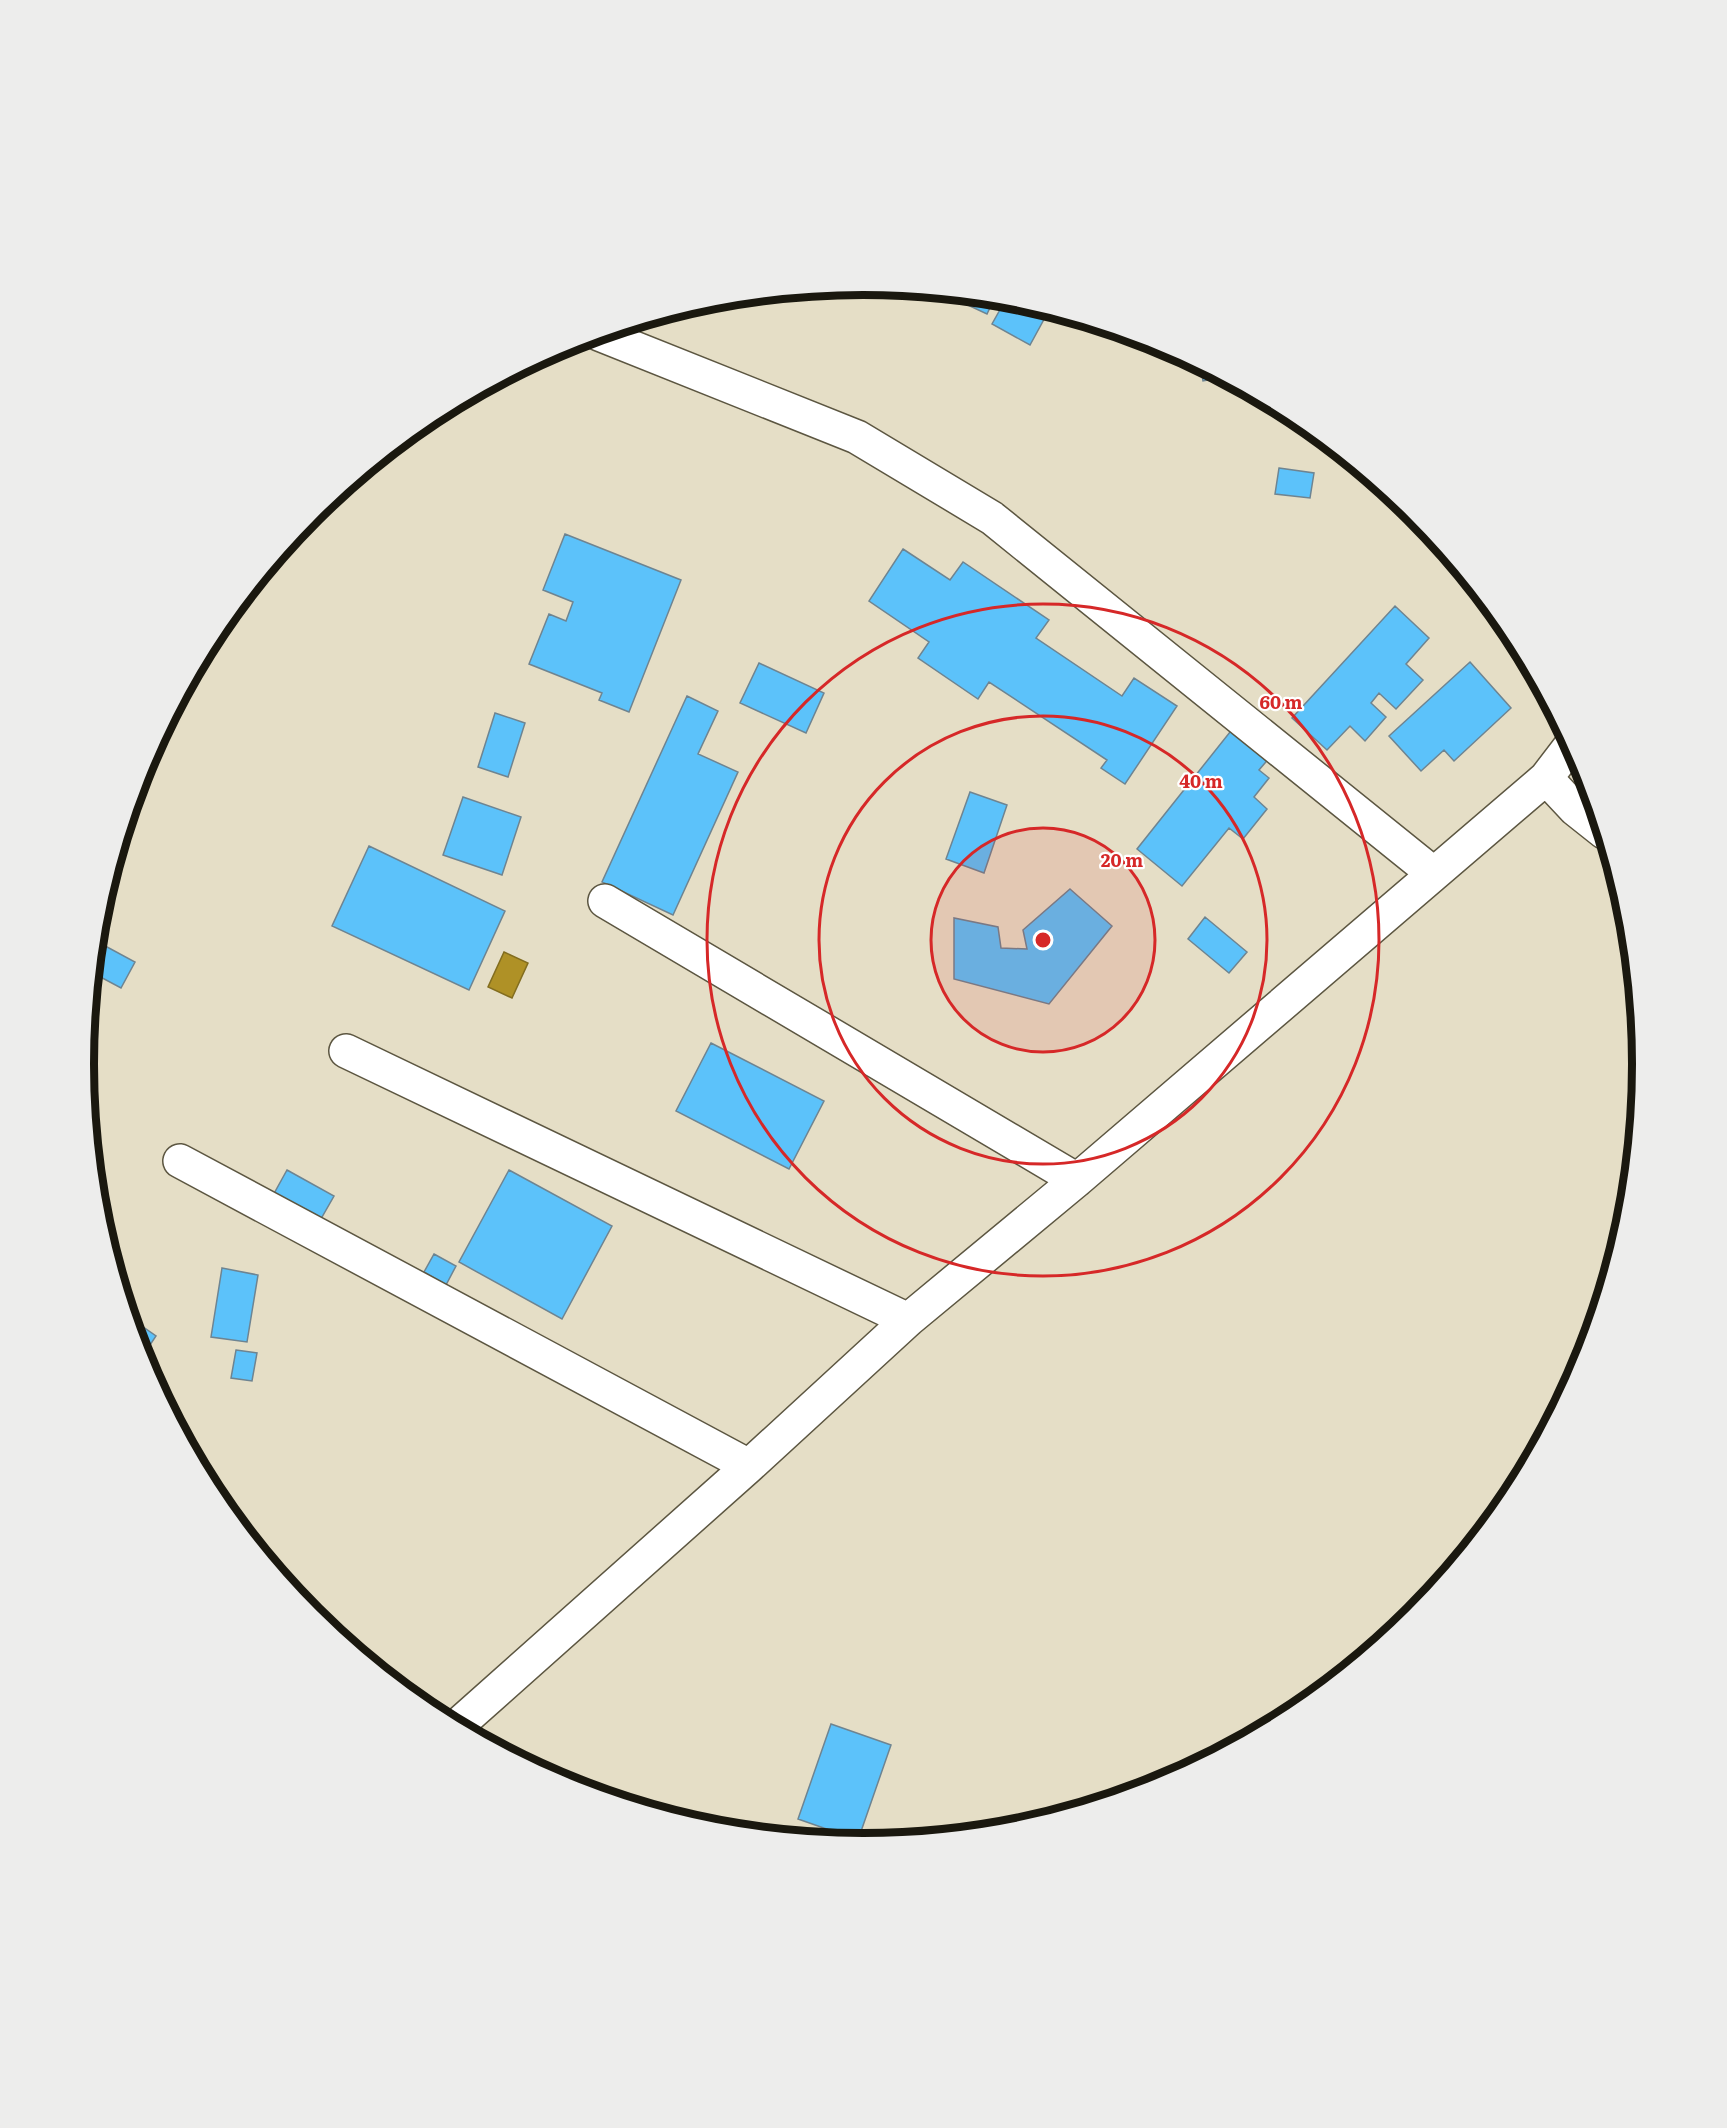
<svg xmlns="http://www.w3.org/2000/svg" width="1727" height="2128" font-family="Literata,serif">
<rect width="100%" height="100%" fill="#e5dec6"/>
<!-- water -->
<path fill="#af9126" stroke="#826d1f" stroke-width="1.5" d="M 504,952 L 528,963 L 512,998 L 488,987 Z"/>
<!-- building -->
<path fill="#5cc2fa" stroke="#6e8491" stroke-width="1.5" d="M 947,293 L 995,297 L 987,314 L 946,295 Z
M 1006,299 L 1037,306 L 1048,312 L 1030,345 L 992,324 Z
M 1200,364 L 1225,377 L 1203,381 Z
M 1279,468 L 1314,473 L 1310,498 L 1275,494 Z
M 565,534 L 681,580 L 629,712 L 599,700 L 602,693 L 529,664 L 549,614 L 566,621 L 573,602 L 543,590 Z
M 903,549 L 950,580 L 963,562 L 1049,620 L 1036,638 L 1122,696 L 1134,678 L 1177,706 L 1125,784 L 1101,768 L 1107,760 L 989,682 L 978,699 L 918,658 L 929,642 L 869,601 Z
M 1395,606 L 1429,638 L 1406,664 L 1423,680 L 1396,709 L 1379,693 L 1371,703 L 1386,717 L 1365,741 L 1350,726 L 1327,750 L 1292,718 Z
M 1470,662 L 1511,708 L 1454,761 L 1444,750 L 1421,771 L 1389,736 Z
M 759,663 L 824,693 L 806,733 L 740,703 Z
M 687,696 L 718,711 L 698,754 L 738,772 L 673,915 L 602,882 Z
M 495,713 L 525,723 L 508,777 L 478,767 Z
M 1234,727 L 1271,756 L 1259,770 L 1269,778 L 1254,797 L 1267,809 L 1243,839 L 1229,828 L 1182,886 L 1137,849 Z
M 970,792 L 1007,805 L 984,873 L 946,859 Z
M 463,797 L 521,817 L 502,875 L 443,855 Z
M 369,846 L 505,911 L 469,990 L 332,926 Z
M 1070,889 L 1112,926 L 1049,1004 L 954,979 L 954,918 L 998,927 L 1001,948 L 1027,949 L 1023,930 Z
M 1205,917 L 1247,952 L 1229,973 L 1188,939 Z
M 96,941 L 135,962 L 121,988 L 93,973 Z
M 711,1043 L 824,1101 L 789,1169 L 676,1111 Z
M 287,1170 L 334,1196 L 318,1224 L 271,1199 Z
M 509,1170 L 612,1226 L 562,1319 L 459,1262 Z
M 434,1254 L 456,1266 L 446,1285 L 424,1272 Z
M 222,1268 L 258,1275 L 247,1342 L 211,1337 Z
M 129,1317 L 156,1336 L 142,1357 Z
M 236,1350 L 257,1353 L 252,1381 L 231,1378 Z
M 831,1724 L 891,1745 L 858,1840 L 798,1819 Z
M 562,1772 L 572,1786 L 553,1778 Z"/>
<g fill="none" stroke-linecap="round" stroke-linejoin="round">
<!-- minor casing -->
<g stroke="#5c5641" stroke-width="36">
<path id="minor" d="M 599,334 L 857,437 L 992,518 L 1434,874
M 1546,778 L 1575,809 L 1604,832
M 605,901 L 1077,1180
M 346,1051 L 908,1320
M 180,1161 L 749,1466
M 457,1726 L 749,1466 L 908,1320 L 1077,1180 L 1546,778 L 1572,744"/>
</g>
<!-- minor -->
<use href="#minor" stroke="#fff" stroke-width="33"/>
</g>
<!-- distance rings -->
<circle cx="1043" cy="940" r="112" fill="#d62828" fill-opacity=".12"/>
<g fill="none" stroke="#d62828" stroke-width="3">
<circle cx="1043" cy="940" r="112"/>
<circle cx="1043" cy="940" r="224"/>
<circle cx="1043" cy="940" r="336"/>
</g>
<!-- crop -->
<path d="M0 0H1727V2128H0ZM94 1064a769 769 0 1 1 1538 0a769 769 0 1 1-1538 0Z" fill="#ededec" fill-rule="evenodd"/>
<path fill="none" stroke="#1a180f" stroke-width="8" d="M94 1064a769 769 0 1 1 1538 0a769 769 0 1 1-1538 0Z"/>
<circle cx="1043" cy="940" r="9" fill="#d62828" stroke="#fff" stroke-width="3"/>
<g font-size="18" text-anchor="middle" font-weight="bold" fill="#d62828" stroke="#fff" stroke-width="4.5" stroke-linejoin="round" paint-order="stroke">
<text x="1281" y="709">60 m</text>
<text x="1201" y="788">40 m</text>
<text x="1122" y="867">20 m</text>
</g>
</svg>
